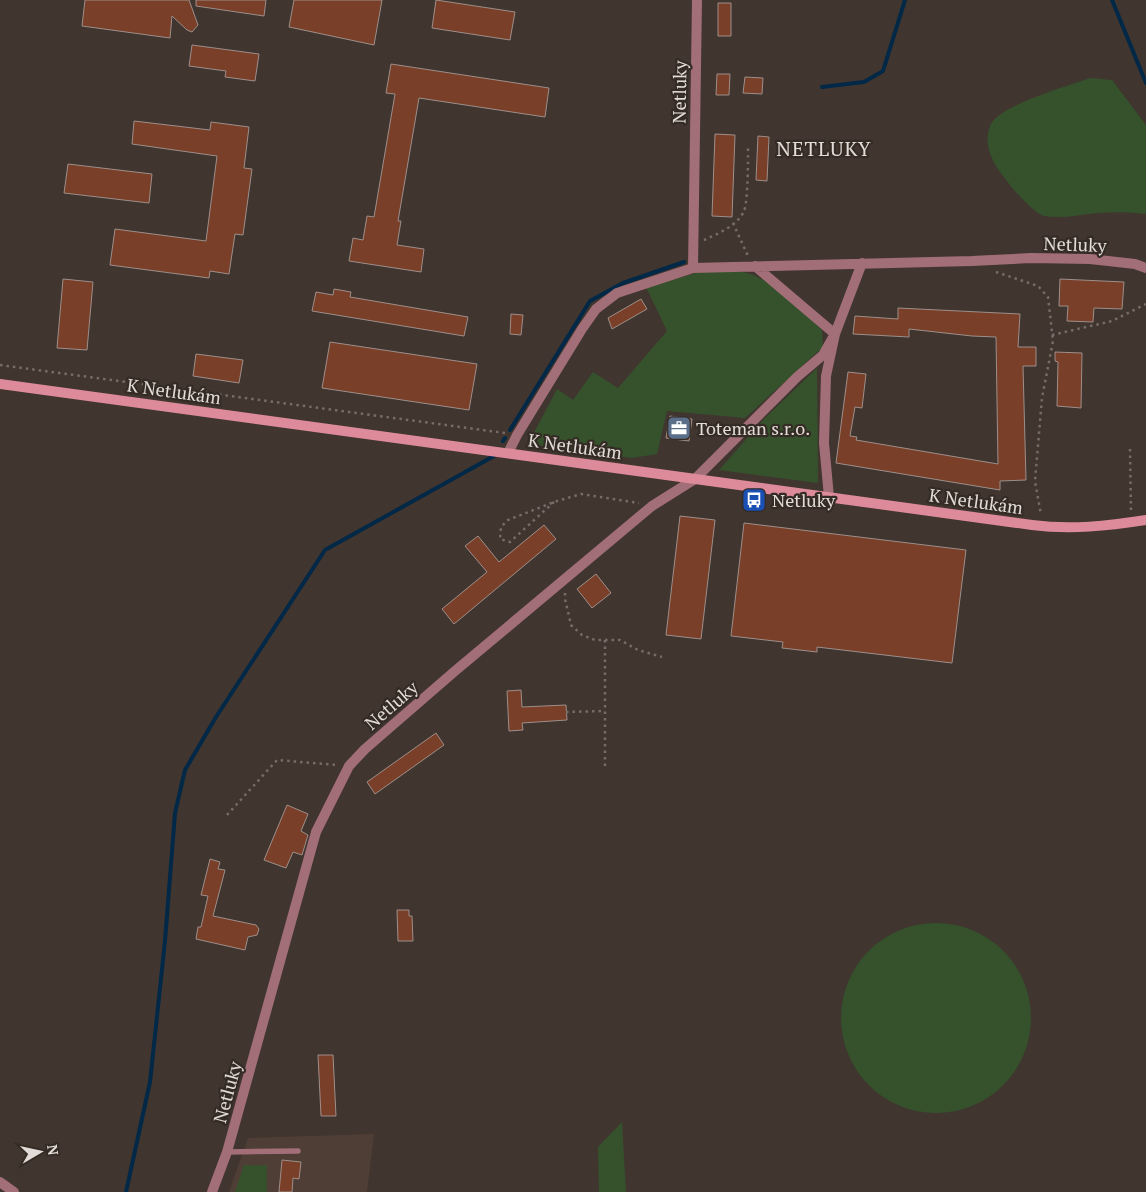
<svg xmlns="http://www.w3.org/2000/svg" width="1146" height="1192" font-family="'PT Serif',serif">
<rect width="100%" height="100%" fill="#40352f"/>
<!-- built -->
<path fill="#4f3e35" d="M 374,1134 L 367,1192 L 229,1192 L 248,1138 Z"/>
<!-- green -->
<path fill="#35522c" d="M 1090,78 L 1112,80 L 1146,125 L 1146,214 C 1130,212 1113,212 1097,213 C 1080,215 1061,219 1044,216 C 1033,213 1010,186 1003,176 C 992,162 982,142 991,124 C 1001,105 1068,86 1090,78 Z
M 700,272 C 714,272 730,270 743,272 C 770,277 803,311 822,330 L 823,347 L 745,418 L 667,411 L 657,454 L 632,458 L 528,444 L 557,389 L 573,400 L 593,372 L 618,388 L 667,331 L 646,287 Z
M 817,368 L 818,483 L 719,470 L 764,419 Z
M841 1018a95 95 0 1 1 190 0a95 95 0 1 1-190 0Z
M 622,1122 L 626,1192 L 599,1192 L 598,1147 Z
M 244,1165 L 267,1165 L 267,1192 L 235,1192 Z"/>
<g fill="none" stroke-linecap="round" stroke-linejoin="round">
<!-- stream -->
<path stroke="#012947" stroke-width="4" d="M 1112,0 L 1146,83
M 822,87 L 864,82 L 883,71 L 905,0
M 510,430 L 590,301 L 623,283 L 684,262
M 503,441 L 505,438
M 126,1192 L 150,1082 L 165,941 L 175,813 L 185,770 L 216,717 L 325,550 L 494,456"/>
</g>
<!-- building -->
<path fill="#7a3f29" stroke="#9d8f8a" d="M 85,0 L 189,0 L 198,25 L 192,32 L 187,30 L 172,16 L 170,38 L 82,26 Z
M 196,0 L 266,0 L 264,16 L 196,6 Z
M 294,0 L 382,0 L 374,45 L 289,27 Z
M 436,0 L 515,12 L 510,40 L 432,28 Z
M 718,3 L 731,3 L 731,36 L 718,36 Z
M 192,45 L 259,54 L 255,81 L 225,77 L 226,71 L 189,66 Z
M 391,64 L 549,88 L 545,117 L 419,98 L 398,221 L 401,221 L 397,245 L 424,249 L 421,272 L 349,261 L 353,238 L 363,240 L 367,216 L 374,217 L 395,94 L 386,93 Z
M 717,74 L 730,74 L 729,95 L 716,95 Z
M 745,77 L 763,78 L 762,94 L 743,93 Z
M 134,121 L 210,130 L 211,122 L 249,127 L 244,168 L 252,169 L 243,235 L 235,234 L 229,274 L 210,271 L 209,278 L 110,265 L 115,229 L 206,241 L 217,156 L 132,144 Z
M 715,134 L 735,135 L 732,217 L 712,216 Z
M 758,136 L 769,137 L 767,181 L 756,180 Z
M 68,164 L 152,174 L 149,203 L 64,193 Z
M 63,279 L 93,282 L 87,350 L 57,348 Z
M 1060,279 L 1124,282 L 1122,309 L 1094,308 L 1093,322 L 1067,321 L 1068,306 L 1059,306 Z
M 334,289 L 351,292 L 350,297 L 468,317 L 464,336 L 312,311 L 316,292 L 333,295 Z
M 641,299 L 647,309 L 612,329 L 608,318 Z
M 898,308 L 1020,314 L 1018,347 L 1036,347 L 1036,366 L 1023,366 L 1026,480 L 1000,481 L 1000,490 L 836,463 L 848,372 L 866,374 L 862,408 L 855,407 L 850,436 L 857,437 L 856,440 L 998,464 L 996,337 L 972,336 L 909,329 L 909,337 L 853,334 L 855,316 L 898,319 Z
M 511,314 L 523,315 L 521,335 L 510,334 Z
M 330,342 L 477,364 L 469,410 L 322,388 Z
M 1055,352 L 1082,353 L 1081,408 L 1057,406 L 1058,362 L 1055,361 Z
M 196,354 L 243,360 L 239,383 L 193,376 Z
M 670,416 L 692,419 L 689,441 L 666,438 Z
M 680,516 L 715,520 L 701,639 L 666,635 Z
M 744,523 L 966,550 L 952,663 L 817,647 L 817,652 L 782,648 L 783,642 L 731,636 Z
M 544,525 L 556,539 L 454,624 L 442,609 L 487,572 L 465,546 L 478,536 L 499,562 Z
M 596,574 L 611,593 L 592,608 L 577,589 Z
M 521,690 L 522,707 L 566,705 L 567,720 L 522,723 L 523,730 L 509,731 L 507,691 Z
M 436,733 L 444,745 L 375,794 L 367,782 Z
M 287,805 L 308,814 L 301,831 L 308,835 L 302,855 L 293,852 L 286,868 L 264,860 Z
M 210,859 L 220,862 L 218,869 L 225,870 L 213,916 L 256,925 L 259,929 L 257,935 L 248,937 L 245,950 L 196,939 L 198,927 L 201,927 L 208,896 L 201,895 Z
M 397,910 L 409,910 L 409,916 L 412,916 L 413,941 L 398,941 Z
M 318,1055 L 333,1055 L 336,1116 L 321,1116 Z
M 282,1160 L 301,1162 L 299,1179 L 293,1178 L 292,1192 L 279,1192 Z"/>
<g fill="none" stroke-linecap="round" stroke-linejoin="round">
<!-- path -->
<path stroke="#776d68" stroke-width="2.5" stroke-dasharray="2.5 4" stroke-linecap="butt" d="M 733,223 L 748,256
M 704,240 C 718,234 738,225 744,211 C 748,202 748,161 748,148
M 996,272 L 1038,286 L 1048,297 L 1053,341 L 1042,398 L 1035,481 L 1041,515
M 1052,335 L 1112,321 L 1146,304
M 0,365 L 505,433
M 1130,449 L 1131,513
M 554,502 L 510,542 L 500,539 L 501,527 L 508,520 L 554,502 L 581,494 L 639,503
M 565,593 L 565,599 L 571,625 L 582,635 L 595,640 L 620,640 L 638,650 L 662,657
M 566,712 L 605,711
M 605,766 L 605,640
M 227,815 L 277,760 L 337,765"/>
<!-- lane -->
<path stroke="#a26e77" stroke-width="5.5" d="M 227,1152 L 298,1151"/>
<!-- street -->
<path stroke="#a26e77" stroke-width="10" d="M 755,266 L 835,334 L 826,376 L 824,443 L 829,497
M 693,268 L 697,0
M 508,453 L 517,435 L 582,329 L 596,309 L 617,293 L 693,268 L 972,261 L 1031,258 L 1090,259 L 1135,264 L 1146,268
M 0,1182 L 14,1192
M 212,1192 L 227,1152 L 316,832 L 349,766 L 365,749 L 455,671 L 652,506 L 695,479 L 797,377 L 823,355 L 835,334 L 862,263"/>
<!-- secondary -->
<path stroke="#dd8b9a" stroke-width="10" d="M 0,384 L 1032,525 C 1071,530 1108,526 1146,520"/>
</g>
<!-- icons -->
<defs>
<g id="office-square" transform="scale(1.25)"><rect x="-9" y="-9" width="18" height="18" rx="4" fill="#5c6f8a" stroke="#352b25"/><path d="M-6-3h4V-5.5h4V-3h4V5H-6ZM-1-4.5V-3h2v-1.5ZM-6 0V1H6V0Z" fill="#fff"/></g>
<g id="bus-square" transform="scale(1.25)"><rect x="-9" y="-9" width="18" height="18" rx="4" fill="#1a4fb4" stroke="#352b25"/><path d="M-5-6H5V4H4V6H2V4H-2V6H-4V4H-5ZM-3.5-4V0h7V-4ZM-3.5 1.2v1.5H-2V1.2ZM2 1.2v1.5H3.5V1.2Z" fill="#fff"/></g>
</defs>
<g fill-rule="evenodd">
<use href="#office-square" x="679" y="428"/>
<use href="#bus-square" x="754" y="500"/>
</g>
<g text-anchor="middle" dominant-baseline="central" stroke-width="4.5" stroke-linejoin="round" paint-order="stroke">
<!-- street labels -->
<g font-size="18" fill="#e2dbd7" stroke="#352b25">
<text transform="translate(679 92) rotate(-89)">Netluky</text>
<text transform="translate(1075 244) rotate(2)">Netluky</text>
<text transform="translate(174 391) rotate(8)">K Netlukám</text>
<text transform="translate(575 446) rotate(8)">K Netlukám</text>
<text transform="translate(976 501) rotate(8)">K Netlukám</text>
<text transform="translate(391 705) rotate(-41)">Netluky</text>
<text transform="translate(227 1092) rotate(-75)">Netluky</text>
</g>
<!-- poi labels -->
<g font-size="18" fill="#e2dbd7" stroke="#352b25" text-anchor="start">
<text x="696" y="428">Toteman s.r.o.</text>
<text x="772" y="500">Netluky</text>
</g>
<!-- quarter labels -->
<g font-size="20" letter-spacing="1" fill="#e2dbd7" stroke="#352b25">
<text x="824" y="148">NETLUKY</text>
</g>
</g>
<!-- north arrow -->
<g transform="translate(40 1152) rotate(81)" stroke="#352b25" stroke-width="4" paint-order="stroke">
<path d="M0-4L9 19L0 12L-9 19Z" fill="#e2dbd7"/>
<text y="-8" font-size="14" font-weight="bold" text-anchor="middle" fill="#e2dbd7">N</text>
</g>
</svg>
